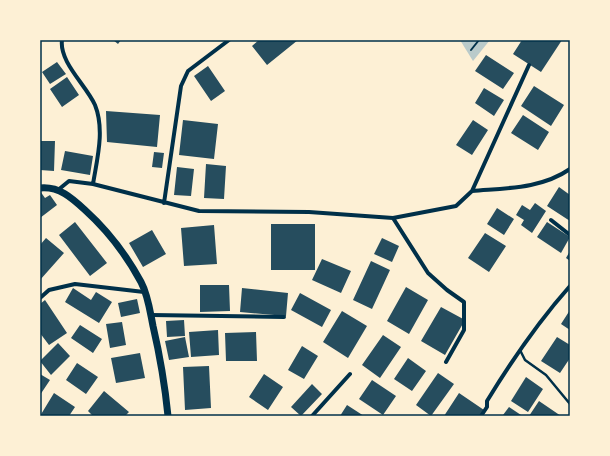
<svg xmlns="http://www.w3.org/2000/svg" width="610" height="456" font-family="Helvetica,sans-serif">
<rect width="100%" height="100%" fill="#fdf0d5"/>
<!-- green -->
<path fill="#b9caca" d="M 460,40 L 490,40 L 473,61 Z"/>
<!-- building -->
<path fill="#264d5e" d="M 113,40 L 121,40 L 118,44 Z
M 259,40 L 298,40 L 267,65 L 252,46 Z
M 522,40 L 562,40 L 541,72 L 513,54 Z
M 486,55 L 514,73 L 503,89 L 475,71 Z
M 57,62 L 66,74 L 50,84 L 42,72 Z
M 208,66 L 225,91 L 211,101 L 194,76 Z
M 67,77 L 79,95 L 62,107 L 50,89 Z
M 534,86 L 564,105 L 551,126 L 521,106 Z
M 484,88 L 504,100 L 494,116 L 475,103 Z
M 106,111 L 160,115 L 157,147 L 107,142 Z
M 523,115 L 549,132 L 538,150 L 511,133 Z
M 183,120 L 218,124 L 214,159 L 179,155 Z
M 473,120 L 488,130 L 472,155 L 456,145 Z
M 40,141 L 55,141 L 54,171 L 40,170 Z
M 65,151 L 93,156 L 90,175 L 61,170 Z
M 154,152 L 164,153 L 162,168 L 152,167 Z
M 206,164 L 226,166 L 224,199 L 204,198 Z
M 177,167 L 194,169 L 191,196 L 174,195 Z
M 559,187 L 570,195 L 570,221 L 547,206 Z
M 40,191 L 45,198 L 50,195 L 57,205 L 40,218 Z
M 535,203 L 546,211 L 532,233 L 521,225 L 524,220 L 516,215 L 522,205 L 530,210 Z
M 497,208 L 514,219 L 504,235 L 487,224 Z
M 75,222 L 107,263 L 90,276 L 59,235 Z
M 547,222 L 570,237 L 561,253 L 537,237 Z
M 271,224 L 315,224 L 315,270 L 271,270 Z
M 214,225 L 217,264 L 184,266 L 181,228 Z
M 152,230 L 166,254 L 143,267 L 129,243 Z
M 485,233 L 506,246 L 489,272 L 468,258 Z
M 46,238 L 64,253 L 40,280 L 40,245 Z
M 382,238 L 399,246 L 392,262 L 374,254 Z
M 570,251 L 570,261 L 566,258 Z
M 322,259 L 351,271 L 341,293 L 312,280 Z
M 371,261 L 390,270 L 372,309 L 353,300 Z
M 200,285 L 229,285 L 230,311 L 200,312 Z
M 406,287 L 428,300 L 409,334 L 387,321 Z
M 73,288 L 91,300 L 96,292 L 112,302 L 99,323 L 65,302 Z
M 242,288 L 288,293 L 286,316 L 240,312 Z
M 300,293 L 331,310 L 322,327 L 291,310 Z
M 137,299 L 140,313 L 121,317 L 118,303 Z
M 45,300 L 67,333 L 49,345 L 40,333 L 40,304 Z
M 441,307 L 465,320 L 445,355 L 421,341 Z
M 570,310 L 570,330 L 561,324 Z
M 342,311 L 367,326 L 348,358 L 323,342 Z
M 184,320 L 185,336 L 167,337 L 166,321 Z
M 122,322 L 126,345 L 110,348 L 106,324 Z
M 80,325 L 102,339 L 93,353 L 71,338 Z
M 218,330 L 219,355 L 191,357 L 189,332 Z
M 256,332 L 257,361 L 226,361 L 225,333 Z
M 383,335 L 401,347 L 380,378 L 362,365 Z
M 185,337 L 189,357 L 169,360 L 165,341 Z
M 557,337 L 570,345 L 570,358 L 560,373 L 541,361 Z
M 58,343 L 70,356 L 51,375 L 40,361 Z
M 302,346 L 318,356 L 304,379 L 288,370 Z
M 140,353 L 145,378 L 116,383 L 111,358 Z
M 408,358 L 426,371 L 412,391 L 394,379 Z
M 77,363 L 98,377 L 86,394 L 66,380 Z
M 209,366 L 211,408 L 185,410 L 183,367 Z
M 438,373 L 454,384 L 431,416 L 416,405 Z
M 40,374 L 50,380 L 40,395 Z
M 264,374 L 283,387 L 268,410 L 249,397 Z
M 526,377 L 543,389 L 528,412 L 511,401 Z
M 372,380 L 396,396 L 383,415 L 359,399 Z
M 312,384 L 322,394 L 301,416 L 291,407 Z
M 104,391 L 129,412 L 125,416 L 93,416 L 88,411 Z
M 54,393 L 75,407 L 69,416 L 40,416 Z
M 459,393 L 484,410 L 480,416 L 444,416 Z
M 539,401 L 561,416 L 529,416 Z
M 347,405 L 364,416 L 340,416 Z
M 509,407 L 521,415 L 520,416 L 503,415 Z"/>
<g fill="none" stroke-linecap="round" stroke-linejoin="round">
<!-- path -->
<path stroke="#003049" stroke-width="2" d="M 471,50 L 479,40"/>
<!-- service -->
<path stroke="#003049" stroke-width="2.5" d="M 520,350 L 525,360 L 546,375 L 570,404"/>
<!-- minor -->
<path stroke="#003049" stroke-width="4" d="M 62,40 C 59,62 86,85 95,105 C 105,130 97,159 93,184
M 58,190 L 69,181 L 93,184 L 199,211 L 309,212 L 393,218 L 456,206 L 472,191 L 529,65
M 472,191 C 506,188 541,189 570,169
M 164,203 L 181,86 L 188,71 L 229,40
M 393,218 L 428,273 L 447,290 L 464,302 L 464,330 L 446,362
M 551,220 L 570,235
M 40,298 L 49,290 L 75,284 L 144,292
M 151,315 L 284,317
M 312,416 L 350,374
M 481,416 L 487,407 L 487,401 C 512,360 538,322 570,286"/>
<!-- tertiary -->
<path stroke="#003049" stroke-width="7" d="M 40,188 C 59,186 72,198 85,210 C 106,229 127,256 141,282 C 148,295 150,311 153,326 C 160,356 165,386 168,416"/>
</g>
<!-- border -->
<rect width="610" height="456" fill="none" stroke="#fdf0d5" stroke-width="82"/>
<rect x="41" y="41" width="528" height="374" fill="none" stroke="#003049" stroke-width="1.5"/>
</svg>
